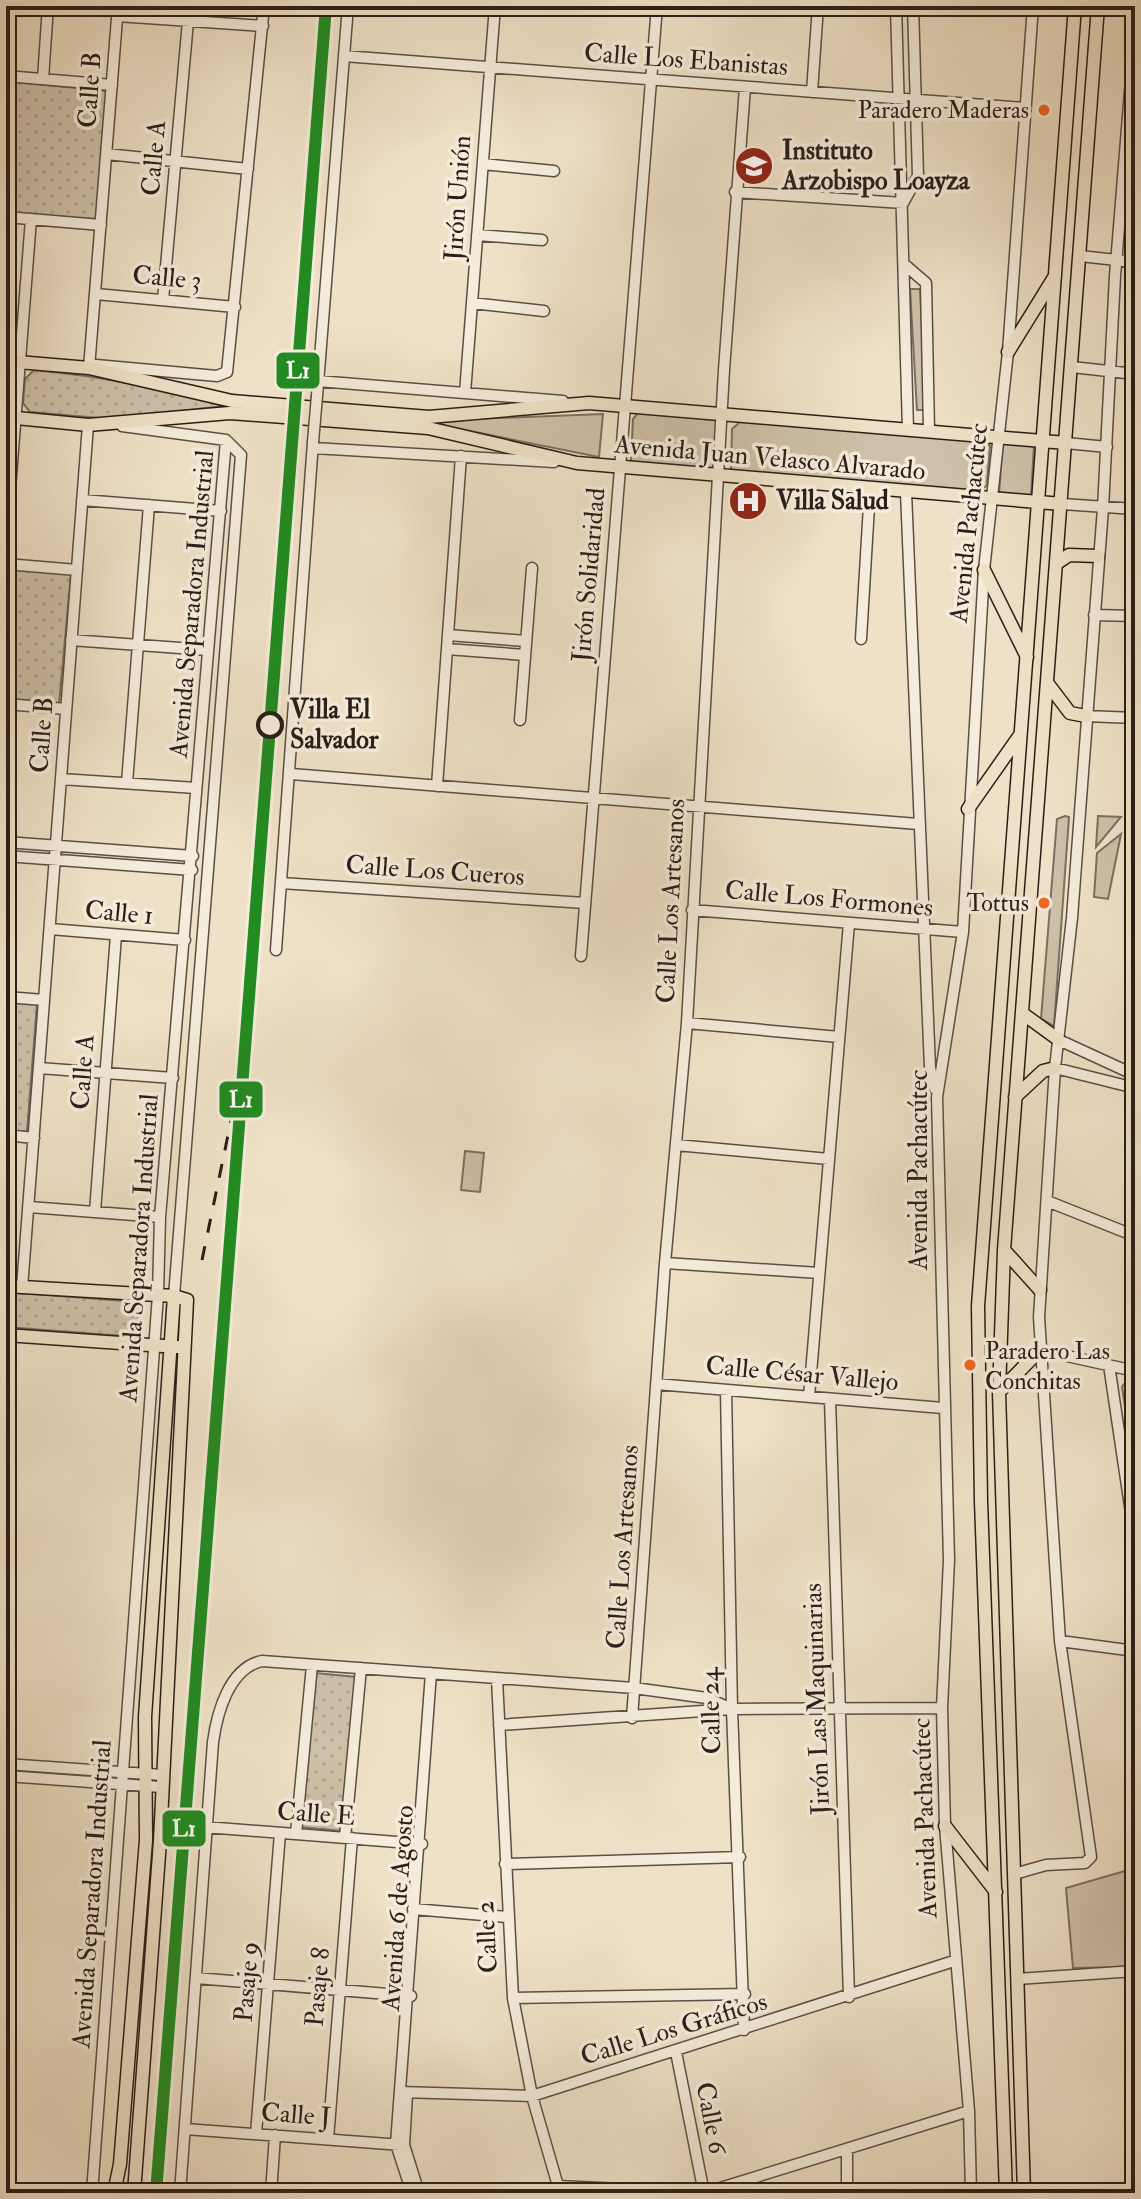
<svg xmlns="http://www.w3.org/2000/svg" width="1141" height="2199" font-family="'IM FELL Double Pica',serif">
<defs>
<pattern id="park-dots" width="8" height="8" patternUnits="userSpaceOnUse" patternTransform="scale(2)"><rect width="8" height="8" fill="#cec0a9"/><path d="M2 2h.1M6 6h.1" fill="none" stroke="#b1a591" stroke-width="1.8" stroke-linecap="round"/></pattern>
</defs>
<rect width="100%" height="100%" fill="#efe1c7"/>
<filter id="stains"><feTurbulence type="fractalNoise" baseFrequency=".0025" numOctaves="4"/><feColorMatrix values="0 0 0 0 .2 0 0 0 0 .09 0 0 0 0 .02 0 0 0 .5 -.17"/></filter>
<radialGradient id="worn" r=".72"><stop offset=".6" stop-color="#630" stop-opacity="0"/><stop offset="1" stop-color="#630" stop-opacity=".3"/></radialGradient>
<!-- grass -->
<path fill="#cec0a9" stroke="#7c6f60" stroke-width="2" d="M 910,289 L 920,289 L 926,410 L 917,410 Z
M 638,413 L 711,418 L 718,422 L 716,466 L 708,471 L 634,464 L 631,460 L 633,419 Z
M 603,414 L 599,457 L 420,421 Z
M 741,421 L 986,442 L 990,446 L 987,485 L 978,493 L 731,471 L 732,429 Z
M 1003,442 L 1034,445 L 1031,497 L 999,494 Z
M 1065,816 L 1069,817 L 1054,1026 L 1041,1019 L 1057,819 Z
M 1098,816 L 1121,817 L 1096,847 Z
M 1121,834 L 1108,899 L 1094,897 L 1097,853 Z
M 465,1151 L 484,1153 L 480,1192 L 461,1190 Z
M 1135,1868 L 1135,1967 L 1073,1968 L 1066,1888 Z"/>
<!-- park -->
<path fill="url(#park-dots)" stroke="#7c6f60" stroke-width="2" d="M 6,81 L 107,91 L 97,220 L 6,212 Z
M 34,370 C 99,376 161,388 224,406 L 111,419 L 30,412 L 23,403 L 25,379 Z
M 6,569 L 71,574 L 59,704 L 6,700 Z
M 6,1002 L 37,1004 L 27,1132 L 6,1130 Z
M 6,1292 L 139,1302 L 137,1337 L 6,1327 Z
M 1124,1384 L 1135,1386 L 1135,1473 L 1122,1387 Z
M 315,1673 L 357,1677 L 342,1831 L 300,1827 Z"/>
<g fill="none" stroke-linecap="round" stroke-linejoin="round">
<!-- minor casing -->
<g stroke="#5b4f44" stroke-width="13">
<path id="minor" d="M 896,6 L 908,430
M 117,16 L 263,26
M 344,56 L 1025,108
M 6,76 L 112,85
M 43,79 L 48,6
M 812,92 L 818,6
M 107,154 L 248,169
M 483,164 L 554,171
M 735,192 L 903,203 L 918,176 L 913,6
M 6,217 L 101,225
M 477,235 L 542,240
M 1080,256 L 1135,262
M 904,264 L 926,283 L 929,431
M 96,294 L 235,307
M 163,300 L 188,21
M 472,303 L 544,311
M 96,365 L 217,376 L 227,372 L 264,6
M 1072,367 L 1135,374
M 89,368 L 118,6
M 318,381 L 563,401
M 465,393 L 495,6
M 317,396 L 348,6
M 122,426 L 226,440 L 241,455 L 174,1296
M 1066,443 L 1107,447
M 313,448 L 554,462
M 906,492 L 930,1068 L 935,1089
M 82,500 L 221,511
M 1062,504 L 1135,509
M 6,540 L 31,219
M 6,564 L 77,570
M 1094,615 L 1135,616
M 448,635 L 526,641
M 861,639 L 870,489
M 71,640 L 207,650
M 447,649 L 525,655
M 6,704 L 66,709
M 1086,716 L 1135,718
M 520,720 L 532,568
M 291,774 L 918,824
M 61,779 L 196,788
M 127,783 L 149,505
M 437,786 L 461,456
M 6,842 L 193,856
M 6,856 L 192,870
M 281,883 L 585,903
M 692,910 L 963,932
M 50,929 L 185,940
M 276,950 L 313,442
M 581,956 L 657,6
M 6,997 L 44,1000
M 687,1023 L 839,1037
M 1059,1040 L 1135,1075
M 39,1068 L 173,1078
M 1055,1068 L 1135,1088
M 6,1135 L 34,1138
M 676,1145 L 829,1159
M 1047,1201 L 1135,1236
M 29,1207 L 160,1217
M 95,1212 L 116,935
M 665,1263 L 819,1273
M 22,1288 L 88,425
M 1040,1350 L 1135,1371
M 1109,1365 L 1135,1540
M 656,1384 L 943,1408
M 726,1390 L 732,1709 L 744,2030
M 809,1397 L 849,923
M 830,1399 L 849,1997
M 1060,1641 L 1135,1651
M 497,1679 L 513,1998 L 532,2096 L 558,2186
M 632,1718 L 665,1263 L 687,1023 L 724,370 L 745,87
M 499,1725 L 732,1709 L 942,1708
M 6,1764 L 162,1775
M 6,1776 L 161,1787
M 205,1827 L 422,1844
M 296,1834 L 312,1665
M 345,1838 L 361,1668
M 505,1864 L 740,1857
M 1014,1874 L 1046,1865 L 1085,1863 L 1091,1857 L 1060,1641 L 1039,1317 L 1055,1068 L 1072,918 L 1103,508 L 1115,276 L 1135,30
M 413,1909 L 507,1917
M 196,1978 L 411,1996
M 1017,1979 L 1135,1971
M 513,1998 L 745,1994
M 676,2052 L 704,2193
M 400,2092 L 532,2096 L 954,1961
M 407,2094 L 404,2145 L 419,2193
M 185,2129 L 402,2145
M 256,2134 L 280,1833
M 328,2139 L 352,1838
M 847,2149 L 847,2193
M 6,2192 L 19,2193
M 92,2193 L 158,1295 L 160,1217 L 226,440
M 180,2193 L 213,1742 C 217,1713 229,1668 262,1661 L 634,1688 L 707,1698 L 732,1709
M 271,2193 L 275,2135
M 412,2193 L 396,2144 L 431,1673
M 534,2193 L 558,2186 L 704,2193 L 969,2111
M 971,2193 L 969,2111 L 945,1826 L 942,1708 L 949,1560 L 937,1097 L 963,932 L 984,570 L 1008,352 L 1033,6"/>
</g>
<!-- major casing -->
<g stroke="#2a1e18" stroke-width="15">
<path id="major" d="M 1008,352 L 1055,276
M 6,361 L 89,368 L 232,401 L 429,417 L 589,403 L 1066,443
M 6,417 L 88,425 L 230,413 L 428,428 L 577,463 L 1062,504
M 1057,563 L 1069,555 L 1098,556
M 984,570 L 1027,657
M 1048,684 L 1070,713 L 1086,716
M 968,809 L 1020,735
M 1022,1013 L 1059,1040
M 1015,1097 L 1043,1071 L 1055,1068
M 1004,1250 L 1040,1290
M 6,1286 L 174,1296 L 187,1300 L 160,1841 L 134,2193
M 6,1335 L 178,1347
M 999,1392 L 1040,1350
M 945,1826 L 996,1892
M 114,2193 L 120,2164 L 146,1840 L 145,1717 L 174,1296
M 1006,2193 L 981,1501 L 978,1306 L 1075,6
M 1024,2193 L 999,1392 L 1004,1250 L 1098,6"/>
</g>
<!-- minor -->
<use href="#minor" stroke="#f5ecdb" stroke-width="10"/>
<!-- major -->
<use href="#major" stroke="#efe1c7" stroke-width="12"/>
<!-- rail -->
<path stroke="#2a1e18" stroke-width="3" stroke-dasharray="14 14" stroke-linecap="butt" d="M 202,1260 L 236,1097"/>
<!-- minor-bridge casing -->
<g stroke="#5b4f44" stroke-width="13" stroke-linecap="butt">
<path id="minor-bridge" d="M 313,442 L 317,396"/>
</g>
<!-- minor-bridge -->
<use href="#minor-bridge" stroke="#f5ecdb" stroke-width="10"/>
<!-- metro-1 casing -->
<g stroke="#f5ecdb" stroke-width="18">
<path id="metro-1" d="M 156,2193 L 326,6"/>
</g>
<!-- metro-1 -->
<use href="#metro-1" stroke="#228b22" stroke-width="12"/>
</g>
<!-- icons -->
<defs>
<g id="university-disc" transform="scale(2)"><circle r="9.5" fill="#8f2418" stroke="#f5ecdb"/><path d="M0-5L7-2L0 1L-7-2ZM-4 1L0 2.5L4 1V4Q0 6-4 4Z" fill="#fff"/></g>
<g id="hospital-disc" transform="scale(2)"><circle r="9.5" fill="#8f2418" stroke="#f5ecdb"/><path d="M-5-5h3v3.5h4V-5h3V5h-3V1.5h-4V5h-3Z" fill="#fff"/></g>
</defs>
<g fill-rule="evenodd">
<use href="#university-disc" x="754" y="166"/>
<use href="#hospital-disc" x="748" y="501"/>
</g>
<!-- markers -->
<g fill="#f26522" stroke="#f5ecdb" stroke-width="3">
<circle cx="1044" cy="110" r="7"/>
<circle cx="1044" cy="903" r="7"/>
<circle cx="970" cy="1365" r="7"/>
</g>
<circle fill="#f5ecdb" stroke="#2a1e18" stroke-width="4" cx="270" cy="725" r="12"/>
<g text-anchor="middle" dominant-baseline="central" stroke-width="7" stroke-linejoin="round" paint-order="stroke">
<!-- bus labels -->
<g font-size="24" fill="#2a1e18" stroke="#f5ecdb" text-anchor="end">
<text x="1029" y="110">Paradero Maderas</text>
<text x="1029" y="903">Tottus</text>
<text x="985" y="1351" text-anchor="start">Paradero Las<tspan x="985" dy="30">Conchitas</tspan></text>
</g>
<!-- street labels -->
<g font-size="26" fill="#2a1e18" stroke="#f5ecdb">
<text transform="translate(686 60) rotate(4)">Calle Los Ebanistas</text>
<text transform="translate(90 90) rotate(-86)">Calle B</text>
<text transform="translate(154 158) rotate(-85)">Calle A</text>
<text transform="translate(458 198) rotate(-86)">Jirón Unión</text>
<text transform="translate(167 278) rotate(5)">Calle 3</text>
<text transform="translate(770 458) rotate(5)">Avenida Juan Velasco Alvarado</text>
<text transform="translate(969 523) rotate(-84)">Avenida Pachacútec</text>
<text transform="translate(589 575) rotate(-85)">Jirón Solidaridad</text>
<text transform="translate(192 604) rotate(-85)">Avenida Separadora Industrial</text>
<text transform="translate(42 735) rotate(-86)">Calle B</text>
<text transform="translate(435 871) rotate(4)">Calle Los Cueros</text>
<text transform="translate(829 899) rotate(5)">Calle Los Formones</text>
<text transform="translate(671 901) rotate(-87)">Calle Los Artesanos</text>
<text transform="translate(119 913) rotate(5)">Calle 1</text>
<text transform="translate(83 1072) rotate(-86)">Calle A</text>
<text transform="translate(919 1170) rotate(-90)">Avenida Pachacútec</text>
<text transform="translate(139 1248) rotate(-86)">Avenida Separadora Industrial</text>
<text transform="translate(802 1374) rotate(5)">Calle César Vallejo</text>
<text transform="translate(623 1547) rotate(-86)">Calle Los Artesanos</text>
<text transform="translate(817 1699) rotate(-92)">Jirón Las Maquinarias</text>
<text transform="translate(711 1711) rotate(-92)">Calle 24</text>
<text transform="translate(316 1814) rotate(4)">Calle E</text>
<text transform="translate(925 1818) rotate(-92)">Avenida Pachacútec</text>
<text transform="translate(92 1894) rotate(-86)">Avenida Separadora Industrial</text>
<text transform="translate(398 1908) rotate(-86)">Avenida 6 de Agosto</text>
<text transform="translate(487 1937) rotate(-93)">Calle 2</text>
<text transform="translate(247 1982) rotate(-85)">Pasaje 9</text>
<text transform="translate(318 1987) rotate(-85)">Pasaje 8</text>
<text transform="translate(674 2029) rotate(-17)">Calle Los Gráficos</text>
<text transform="translate(296 2115) rotate(4)">Calle J</text>
<text transform="translate(711 2118) rotate(79)">Calle 6</text>
</g>
<!-- poi labels -->
<g font-size="26" font-weight="bold" fill="#2a1e18" stroke="#f5ecdb" text-anchor="start">
<text x="782" y="151">Instituto<tspan x="782" dy="30">Arzobispo Loayza</tspan></text>
<text x="776" y="501">Villa Salud</text>
</g>
<!-- stop labels -->
<g font-size="26" font-weight="bold" fill="#2a1e18" stroke="#f5ecdb" text-anchor="start">
<text x="290" y="710">Villa El<tspan x="290" dy="30">Salvador</tspan></text>
</g>
</g>
<g stroke="#f5ecdb" stroke-width="3">
<rect x="275" y="351" width="46" height="39" rx="8" fill="#228b22"/>
<rect x="218" y="1080" width="46" height="39" rx="8" fill="#228b22"/>
<rect x="161" y="1809" width="46" height="39" rx="8" fill="#228b22"/>
</g>
<g font-size="22" text-anchor="middle" font-weight="bold" fill="#fff">
<text x="298" y="378">L1</text>
<text x="241" y="1107">L1</text>
<text x="184" y="1836">L1</text>
</g>
<!-- margin -->
<rect width="1141" height="2199" fill="none" stroke="#efe1c7" stroke-width="32"/>
<rect x="8" y="8" width="1125" height="2183" fill="none" stroke="#2a1e18" stroke-width="4"/>
<rect x="16" y="16" width="1109" height="2167" fill="none" stroke="#2a1e18" stroke-width="2"/>
<rect width="100%" height="100%" filter="url(#stains)"/>
<rect width="100%" height="100%" fill="url(#worn)"/>
</svg>
